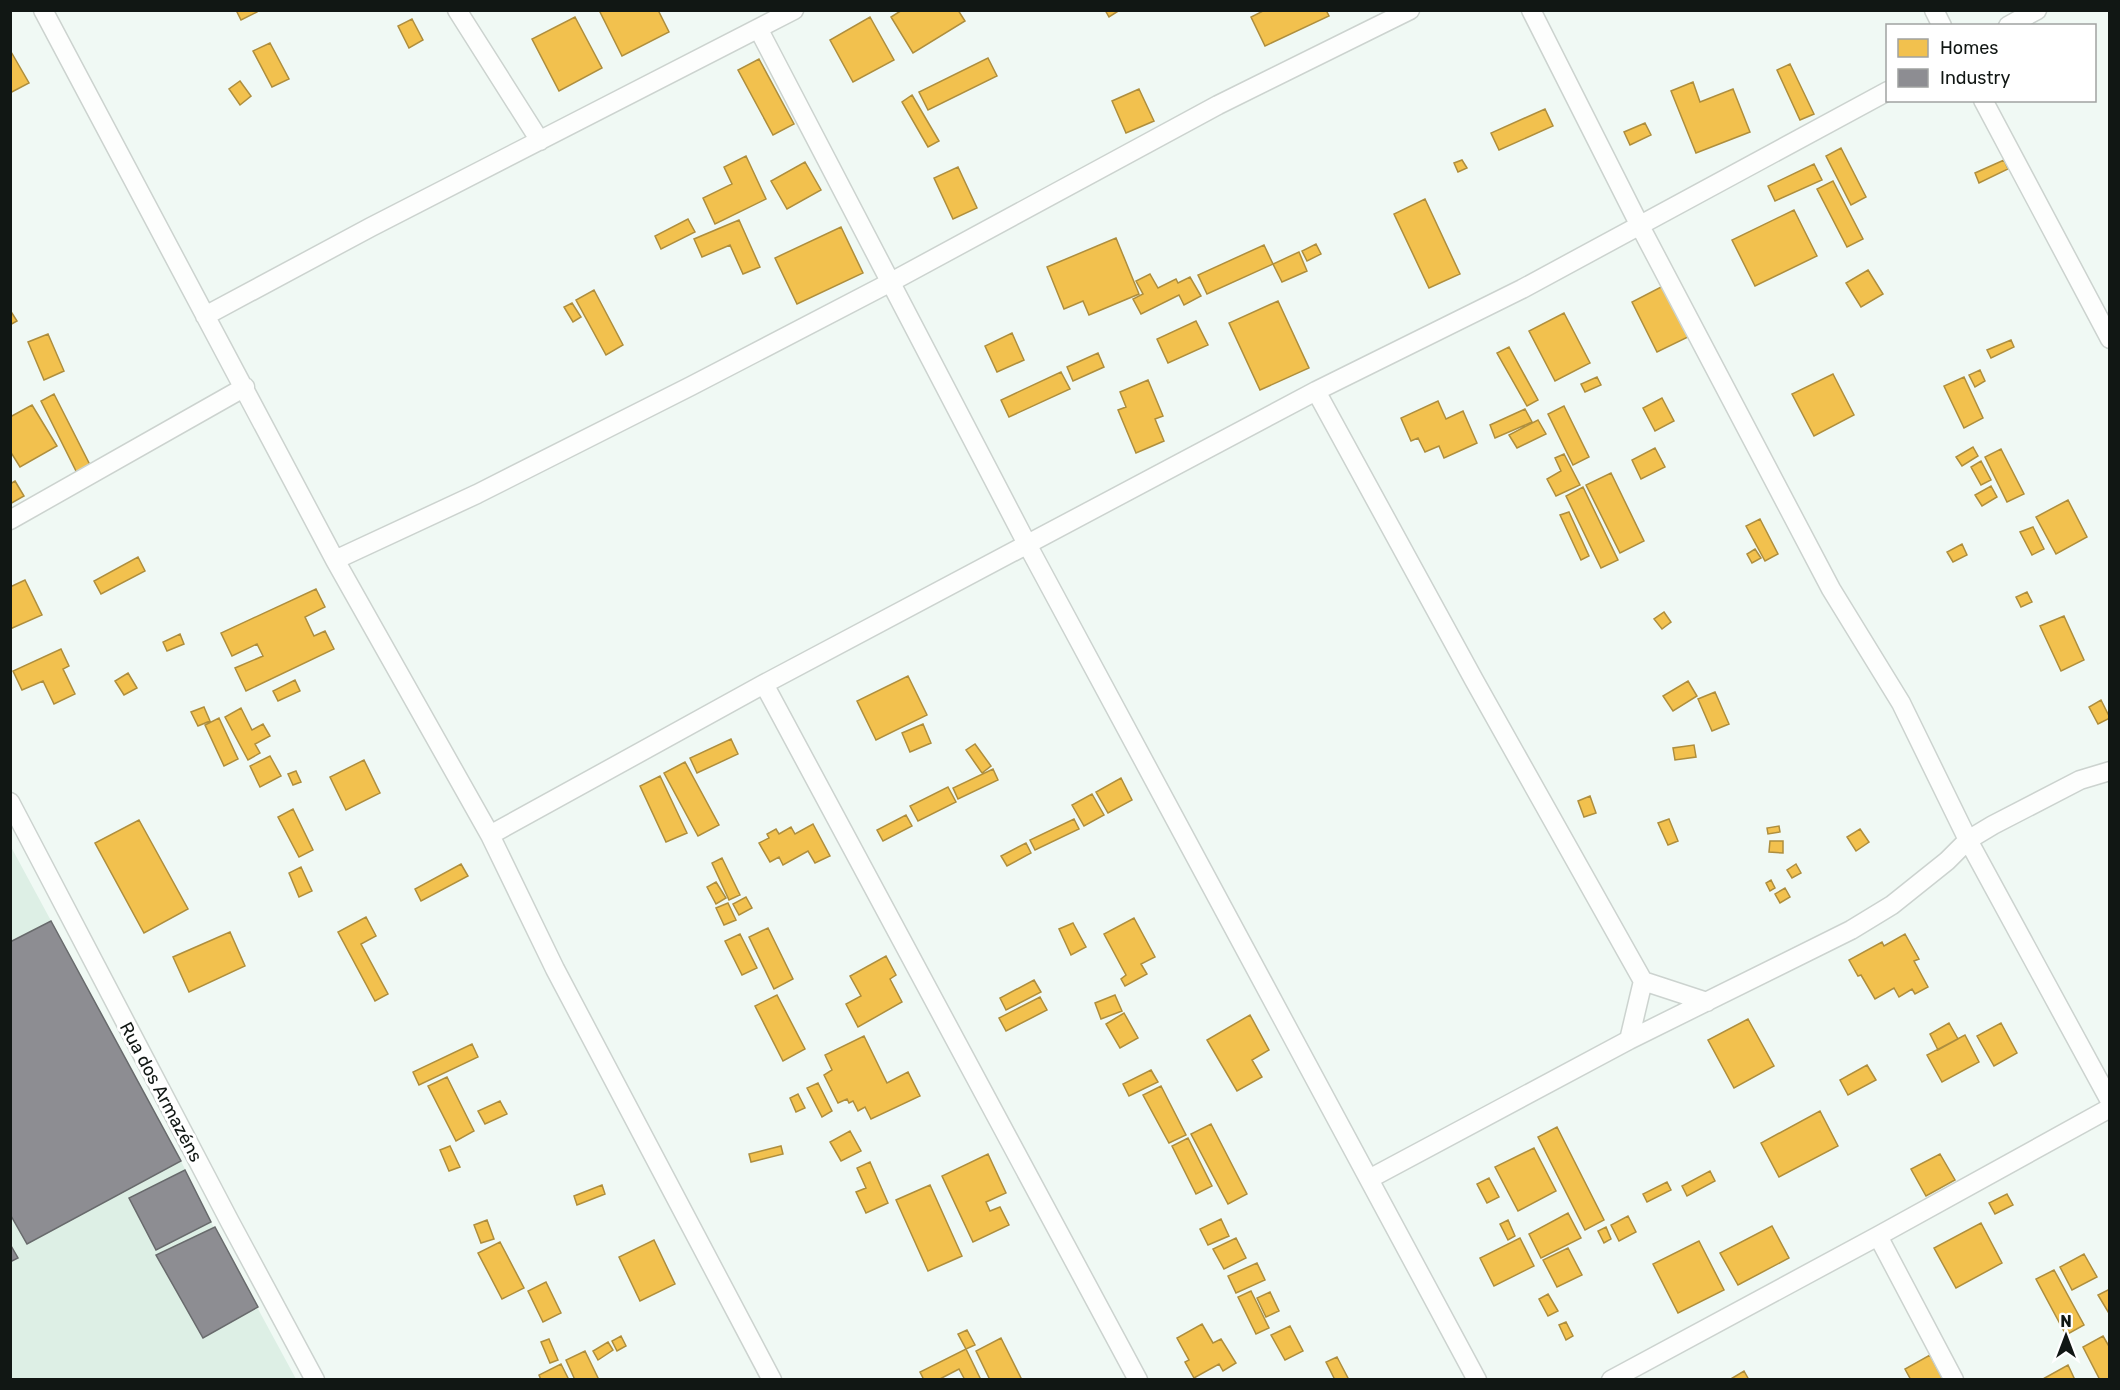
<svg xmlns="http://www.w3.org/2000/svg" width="2120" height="1390" font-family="Rubik,sans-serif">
<rect width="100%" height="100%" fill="#f0f9f4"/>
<!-- built -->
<path fill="#ddefe5" d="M 10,845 L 181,1161 L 211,1222 L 296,1379 L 11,1379 Z"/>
<!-- homes -->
<path fill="#f2c14e" stroke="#ae8e3d" stroke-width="1.5" d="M 236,10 L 257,10 L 257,12 L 241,20 Z
M 599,10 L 658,10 L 669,32 L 622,56 Z
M 902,10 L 958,10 L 965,21 L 913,53 L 891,17 Z
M 1105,10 L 1120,10 L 1109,17 Z
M 1265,10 L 1326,10 L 1329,16 L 1265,46 L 1251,17 Z
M 575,17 L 602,68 L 559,91 L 532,39 Z
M 870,17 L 894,60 L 853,82 L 830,40 Z
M 412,19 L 423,40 L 409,48 L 398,26 Z
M 270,43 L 289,79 L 272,87 L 253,51 Z
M 10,50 L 29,83 L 10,93 Z
M 988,58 L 997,76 L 928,110 L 919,92 Z
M 759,59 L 794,124 L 773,135 L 738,70 Z
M 1790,64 L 1814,114 L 1800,120 L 1777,70 Z
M 240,81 L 251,96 L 240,105 L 229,89 Z
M 1693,82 L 1700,102 L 1733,89 L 1750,132 L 1696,153 L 1671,91 Z
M 1139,89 L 1154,121 L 1126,133 L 1112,101 Z
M 912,95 L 939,141 L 928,147 L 902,102 Z
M 1545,109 L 1553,126 L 1499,150 L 1491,133 Z
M 1645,123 L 1651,135 L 1630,145 L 1624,132 Z
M 1841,148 L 1866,197 L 1851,205 L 1826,156 Z
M 746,156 L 766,199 L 715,224 L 703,198 L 732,184 L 724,167 Z
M 1462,160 L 1467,168 L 1458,172 L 1454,163 Z
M 2004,160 L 2008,169 L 1979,183 L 1975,173 Z
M 805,162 L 821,190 L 787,209 L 771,181 Z
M 1814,164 L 1822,180 L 1775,201 L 1768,186 Z
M 958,167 L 977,208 L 953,219 L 934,178 Z
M 1833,181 L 1863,239 L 1847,247 L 1817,189 Z
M 1425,199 L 1460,274 L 1429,288 L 1394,214 Z
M 1794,210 L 1817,256 L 1755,286 L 1732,240 Z
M 688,219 L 695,232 L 661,249 L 655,236 Z
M 739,220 L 760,267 L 743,274 L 730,245 L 702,257 L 694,239 Z
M 841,227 L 863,273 L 797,304 L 775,258 Z
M 1116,238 L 1139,294 L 1089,315 L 1083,301 L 1064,309 L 1047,267 Z
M 1316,244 L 1321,254 L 1307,261 L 1302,251 Z
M 1264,245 L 1273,264 L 1207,294 L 1198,275 Z
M 1299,252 L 1307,271 L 1282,282 L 1273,264 Z
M 1868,270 L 1883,294 L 1861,307 L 1846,283 Z
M 1150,274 L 1158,288 L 1176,279 L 1178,283 L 1190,277 L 1201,296 L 1184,305 L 1179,295 L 1141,314 L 1133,299 L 1143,294 L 1136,281 Z
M 1663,286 L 1688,337 L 1657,352 L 1632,302 Z
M 594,290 L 623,345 L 606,355 L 576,300 Z
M 1278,301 L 1309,368 L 1260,390 L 1229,323 Z
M 572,303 L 581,317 L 573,322 L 564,307 Z
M 10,310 L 17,321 L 10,325 Z
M 1564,313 L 1590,363 L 1555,381 L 1529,331 Z
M 1196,321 L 1208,345 L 1168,363 L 1157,339 Z
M 1012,333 L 1024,360 L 997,372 L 985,346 Z
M 48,334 L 64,371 L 44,380 L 28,342 Z
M 2011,340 L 2014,347 L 1991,358 L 1987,350 Z
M 1509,347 L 1538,400 L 1527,406 L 1497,353 Z
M 1098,353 L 1104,367 L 1073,381 L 1067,367 Z
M 1980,370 L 1985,381 L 1975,387 L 1969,375 Z
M 1061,372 L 1070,389 L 1009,417 L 1001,400 Z
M 1833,374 L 1854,415 L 1814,436 L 1792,394 Z
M 1597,377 L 1601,385 L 1585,392 L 1581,384 Z
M 1964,377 L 1983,418 L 1964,428 L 1944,386 Z
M 1148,380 L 1163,416 L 1155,419 L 1164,441 L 1136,453 L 1118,410 L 1126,407 L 1120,392 Z
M 54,394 L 91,467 L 77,473 L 41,401 Z
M 1662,398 L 1674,421 L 1655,431 L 1643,408 Z
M 1438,401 L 1446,419 L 1463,411 L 1477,443 L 1444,458 L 1439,446 L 1425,452 L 1418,438 L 1411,441 L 1401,418 Z
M 32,405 L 57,446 L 20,467 L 10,451 L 10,417 Z
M 1564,406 L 1589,457 L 1573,465 L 1548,414 Z
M 1525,409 L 1532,422 L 1495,438 L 1490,425 Z
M 1538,420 L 1546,434 L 1517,448 L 1509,435 Z
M 1973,447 L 1978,456 L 1962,466 L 1956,457 Z
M 1655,448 L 1665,467 L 1641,479 L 1632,460 Z
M 2001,449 L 2024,494 L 2007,502 L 1985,457 Z
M 1564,454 L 1580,485 L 1556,496 L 1547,479 L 1561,471 L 1555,458 Z
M 1981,461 L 1991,480 L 1981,485 L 1971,467 Z
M 1611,473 L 1644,541 L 1620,553 L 1586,485 Z
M 15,481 L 24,496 L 10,504 L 10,484 Z
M 1991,486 L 1997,497 L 1982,506 L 1975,495 Z
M 1583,487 L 1618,560 L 1601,568 L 1566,496 Z
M 2068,500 L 2087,537 L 2056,554 L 2036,517 Z
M 1569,512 L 1589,556 L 1581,560 L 1560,515 Z
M 1760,519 L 1778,554 L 1765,561 L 1746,526 Z
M 2033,527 L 2044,549 L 2032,555 L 2020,532 Z
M 1962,544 L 1967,555 L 1953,562 L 1947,552 Z
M 1755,549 L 1761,558 L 1752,563 L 1747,554 Z
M 138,557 L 145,571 L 101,594 L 94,581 Z
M 25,580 L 42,615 L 10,629 L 10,587 Z
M 316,589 L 325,607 L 305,617 L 314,636 L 325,631 L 334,649 L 246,691 L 235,668 L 263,656 L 257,644 L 232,656 L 221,633 Z
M 2027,592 L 2032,602 L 2021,607 L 2016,597 Z
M 1664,612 L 1671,622 L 1662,629 L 1654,619 Z
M 2064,616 L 2084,660 L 2061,671 L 2040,626 Z
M 180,634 L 184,644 L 167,651 L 163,642 Z
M 61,649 L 69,666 L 63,669 L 75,694 L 54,704 L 43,681 L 22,690 L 13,671 Z
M 128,673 L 137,688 L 124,695 L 115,681 Z
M 908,676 L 927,715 L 876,740 L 857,701 Z
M 295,680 L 300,691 L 278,701 L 273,691 Z
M 1688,681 L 1697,696 L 1673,711 L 1663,696 Z
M 1715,692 L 1729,724 L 1712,731 L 1698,699 Z
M 2101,700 L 2110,718 L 2098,724 L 2089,707 Z
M 204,707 L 210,721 L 198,726 L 191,712 Z
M 241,708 L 252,730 L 263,724 L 270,736 L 255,744 L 260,753 L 248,760 L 225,717 Z
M 219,718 L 238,759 L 224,766 L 205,725 Z
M 923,724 L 931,743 L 910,752 L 902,733 Z
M 731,739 L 738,754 L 697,773 L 690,758 Z
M 975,744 L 991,766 L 982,773 L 966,750 Z
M 1694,745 L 1696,757 L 1675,760 L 1673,748 Z
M 270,756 L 281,776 L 260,787 L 250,766 Z
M 364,760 L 380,793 L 346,810 L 330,777 Z
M 685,762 L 719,825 L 698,836 L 664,773 Z
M 993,769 L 998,780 L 958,799 L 953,788 Z
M 296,771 L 301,782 L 293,785 L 288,774 Z
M 660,776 L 687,833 L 666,842 L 640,786 Z
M 1121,778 L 1132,800 L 1108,813 L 1096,792 Z
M 948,787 L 956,802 L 918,821 L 910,806 Z
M 1092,794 L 1104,815 L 1084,826 L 1072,805 Z
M 1590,796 L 1596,813 L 1584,817 L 1578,801 Z
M 293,809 L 313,850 L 299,857 L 278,817 Z
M 906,815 L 912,826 L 883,841 L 877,830 Z
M 1074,819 L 1079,829 L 1035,850 L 1030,840 Z
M 1669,819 L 1678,841 L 1668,845 L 1658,823 Z
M 139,820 L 188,909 L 144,933 L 95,843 Z
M 813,824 L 830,856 L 815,863 L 808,851 L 783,865 L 779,857 L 770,862 L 759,843 L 769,838 L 767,834 L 776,829 L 779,834 L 791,827 L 795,834 Z
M 1779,826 L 1780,832 L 1768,834 L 1767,828 Z
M 1860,829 L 1869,842 L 1856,851 L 1847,837 Z
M 1770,841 L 1783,841 L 1783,853 L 1769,852 Z
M 1026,843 L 1031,853 L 1007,866 L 1001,856 Z
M 722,858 L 740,895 L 729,900 L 712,863 Z
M 461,864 L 468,876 L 421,901 L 415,889 Z
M 1796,864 L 1801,873 L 1792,878 L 1787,870 Z
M 301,867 L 312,891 L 299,897 L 289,873 Z
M 1771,880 L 1775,888 L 1770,891 L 1766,883 Z
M 716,882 L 726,898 L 716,904 L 707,887 Z
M 1785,888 L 1790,897 L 1780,903 L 1775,894 Z
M 746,897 L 752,908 L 739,915 L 733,904 Z
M 728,903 L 736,920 L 724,925 L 716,908 Z
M 366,917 L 376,936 L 361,944 L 388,994 L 375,1001 L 338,932 Z
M 1134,918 L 1155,957 L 1141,964 L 1147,974 L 1125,986 L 1121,979 L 1126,975 L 1104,934 Z
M 1073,923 L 1086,947 L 1071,955 L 1059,929 Z
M 768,928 L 793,979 L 774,989 L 749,937 Z
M 230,932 L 245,966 L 189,992 L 173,957 Z
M 740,934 L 757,968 L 742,975 L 725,941 Z
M 1905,934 L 1919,959 L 1914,961 L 1928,987 L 1915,994 L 1912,989 L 1899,997 L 1894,988 L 1875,999 L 1861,975 L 1858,976 L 1849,960 L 1882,942 L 1884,946 Z
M 886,956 L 896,975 L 890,979 L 902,1002 L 858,1027 L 846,1004 L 861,996 L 850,976 Z
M 1034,980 L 1041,992 L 1006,1010 L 1000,998 Z
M 777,995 L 805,1049 L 783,1061 L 755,1006 Z
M 1115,995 L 1122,1011 L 1101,1019 L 1095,1003 Z
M 1040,997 L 1047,1010 L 1006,1031 L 999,1018 Z
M 1124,1013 L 1138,1038 L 1120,1048 L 1106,1024 Z
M 1250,1015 L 1269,1050 L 1252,1060 L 1262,1077 L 1237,1091 L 1207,1040 Z
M 1748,1019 L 1774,1066 L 1734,1088 L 1708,1040 Z
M 1949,1023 L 1958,1039 L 1938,1050 L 1930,1034 Z
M 2001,1023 L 2017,1053 L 1994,1066 L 1977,1036 Z
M 1965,1035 L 1979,1062 L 1942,1082 L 1927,1055 Z
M 864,1036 L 887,1083 L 908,1072 L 920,1096 L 871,1119 L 865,1107 L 858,1111 L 853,1101 L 849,1103 L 847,1099 L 838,1103 L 824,1075 L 832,1070 L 825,1055 Z
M 472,1044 L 478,1057 L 419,1085 L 413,1072 Z
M 1867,1065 L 1876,1080 L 1848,1095 L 1840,1080 Z
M 1151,1070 L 1158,1082 L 1129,1096 L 1123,1084 Z
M 447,1077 L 474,1131 L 456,1141 L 428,1086 Z
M 818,1083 L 832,1111 L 822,1117 L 807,1088 Z
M 1161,1086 L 1186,1135 L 1169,1143 L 1143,1095 Z
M 798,1094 L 805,1108 L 796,1112 L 790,1098 Z
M 500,1101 L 507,1114 L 485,1124 L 478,1111 Z
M 1820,1111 L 1838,1146 L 1779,1177 L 1761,1143 Z
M 1211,1124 L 1247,1194 L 1228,1204 L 1191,1134 Z
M 1557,1127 L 1604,1220 L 1585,1230 L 1538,1137 Z
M 850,1131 L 861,1151 L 841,1161 L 830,1142 Z
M 1188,1138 L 1212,1186 L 1196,1194 L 1172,1146 Z
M 450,1146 L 460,1167 L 449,1171 L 440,1150 Z
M 781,1146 L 783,1154 L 751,1162 L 749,1154 Z
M 1534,1148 L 1556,1191 L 1518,1211 L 1495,1167 Z
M 988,1154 L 1006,1193 L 986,1202 L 990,1211 L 1000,1207 L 1009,1225 L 973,1242 L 942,1176 Z
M 1940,1154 L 1955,1180 L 1926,1196 L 1911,1169 Z
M 870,1162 L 888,1203 L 866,1213 L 856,1192 L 866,1188 L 857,1168 Z
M 1710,1171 L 1715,1181 L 1687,1196 L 1682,1186 Z
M 1489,1178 L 1499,1197 L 1487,1203 L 1477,1184 Z
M 1667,1182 L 1671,1190 L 1647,1202 L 1643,1194 Z
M 602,1185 L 605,1194 L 577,1205 L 574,1196 Z
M 930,1185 L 962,1256 L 928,1271 L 896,1200 Z
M 2007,1194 L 2013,1205 L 1995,1214 L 1989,1203 Z
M 1568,1213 L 1581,1238 L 1541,1258 L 1529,1234 Z
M 1628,1216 L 1636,1232 L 1619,1241 L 1611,1225 Z
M 1221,1219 L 1229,1236 L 1208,1245 L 1200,1229 Z
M 487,1220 L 494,1239 L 481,1243 L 474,1225 Z
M 1508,1220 L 1515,1236 L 1508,1240 L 1500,1224 Z
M 1981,1223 L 2002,1263 L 1956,1288 L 1934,1248 Z
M 1772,1226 L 1789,1258 L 1738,1285 L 1720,1253 Z
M 1606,1227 L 1611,1239 L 1604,1243 L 1598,1231 Z
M 1236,1238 L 1246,1258 L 1224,1269 L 1213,1249 Z
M 1520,1238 L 1534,1266 L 1494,1286 L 1480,1258 Z
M 654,1240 L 675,1284 L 640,1301 L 619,1257 Z
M 1699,1241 L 1724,1290 L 1678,1313 L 1653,1264 Z
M 500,1242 L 524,1288 L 502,1299 L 478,1253 Z
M 1568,1248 L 1582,1275 L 1557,1287 L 1543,1260 Z
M 2084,1254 L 2097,1277 L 2072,1290 L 2060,1267 Z
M 1257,1263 L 1265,1280 L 1236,1293 L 1228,1276 Z
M 2054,1270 L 2084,1325 L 2066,1335 L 2036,1279 Z
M 546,1282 L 561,1313 L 543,1322 L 528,1291 Z
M 2110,1289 L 2110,1315 L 2098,1295 Z
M 1251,1291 L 1269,1328 L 1256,1334 L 1238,1297 Z
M 1270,1292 L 1279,1311 L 1266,1317 L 1257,1298 Z
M 1548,1294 L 1558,1311 L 1548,1316 L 1539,1299 Z
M 1566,1322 L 1573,1336 L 1566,1340 L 1559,1325 Z
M 1202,1324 L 1213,1343 L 1221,1339 L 1236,1363 L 1223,1371 L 1219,1364 L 1194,1378 L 1185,1362 L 1189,1360 L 1177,1338 Z
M 1290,1326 L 1303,1351 L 1285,1360 L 1271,1335 Z
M 967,1330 L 975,1345 L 966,1349 L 958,1334 Z
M 621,1336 L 626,1346 L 617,1351 L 612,1341 Z
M 2103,1336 L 2110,1348 L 2110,1380 L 2100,1380 L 2083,1347 Z
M 1001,1338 L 1022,1380 L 990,1380 L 976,1351 Z
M 549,1339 L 558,1360 L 550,1363 L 541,1342 Z
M 608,1342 L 613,1350 L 598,1360 L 593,1351 Z
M 966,1349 L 981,1380 L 965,1380 L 959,1369 L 938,1380 L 924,1380 L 920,1372 Z
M 585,1351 L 599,1380 L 575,1380 L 566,1360 Z
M 1930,1355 L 1943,1380 L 1911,1380 L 1905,1369 Z
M 1337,1357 L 1349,1380 L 1335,1380 L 1326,1362 Z
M 561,1364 L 569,1380 L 541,1380 L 539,1375 Z
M 2068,1365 L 2075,1380 L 2041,1380 Z
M 1744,1371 L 1749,1380 L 1729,1380 Z"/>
<!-- industry -->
<path fill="#8d8d92" stroke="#686a6c" stroke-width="1.5" d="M 51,921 L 181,1161 L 27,1244 L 10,1214 L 10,942 Z
M 185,1170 L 211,1222 L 156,1250 L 129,1198 Z
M 215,1227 L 258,1307 L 203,1338 L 156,1255 Z
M 10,1244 L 18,1258 L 10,1262 Z"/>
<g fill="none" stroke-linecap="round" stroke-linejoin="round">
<!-- minor casing -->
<g stroke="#ccd3cf" stroke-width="21">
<path id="minor" d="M 43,10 L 335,560 L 490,835 L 555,969 L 772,1380
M 457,10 L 540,141
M 1531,10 L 1640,226 L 1831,589 L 1901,703 L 1968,840 L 2110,1101
M 1934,10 L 1942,26
M 2008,26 L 2037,10
M 759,30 L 1027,544 L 1477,1380
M 1983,100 L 2110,339
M 205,316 L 371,227 L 794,10
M 1316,391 L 1474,680 L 1643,981 L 1629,1040
M 10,520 L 245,387
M 335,560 L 477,494 L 691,386 L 891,282 L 1218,105 L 1410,10
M 764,684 L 1138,1380
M 10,802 L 230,1222 L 315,1380
M 490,835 L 764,684 L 1316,391 L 1522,289 L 1888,91
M 1643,981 L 1707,1002
M 1369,1179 L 1629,1040 L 1851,930 L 1892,905 L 1947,861 L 1968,840 L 1993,825 L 2080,780 L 2110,771
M 1878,1236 L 1954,1380
M 1611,1380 L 1878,1236 L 2110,1108"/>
</g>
<!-- minor -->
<use href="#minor" stroke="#fdfefd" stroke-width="18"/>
</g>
<g text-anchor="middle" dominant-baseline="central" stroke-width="6" stroke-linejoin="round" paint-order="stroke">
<!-- street labels -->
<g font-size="18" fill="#111714" stroke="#fff">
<text transform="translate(161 1092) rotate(62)">Rua dos Armazéns</text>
</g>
</g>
<!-- border -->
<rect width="2120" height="1390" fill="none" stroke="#111714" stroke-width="24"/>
<!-- legend -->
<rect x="1886" y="24" width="210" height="78" fill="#ffffff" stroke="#a0a2a1" stroke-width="1.5"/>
<rect x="1898" y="39" width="30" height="18" fill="#f2c14e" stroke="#a0a2a1" stroke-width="1.5"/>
<text x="1940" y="54" font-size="18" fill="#111714">Homes</text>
<rect x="1898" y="69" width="30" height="18" fill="#8d8d92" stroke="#a0a2a1" stroke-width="1.5"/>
<text x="1940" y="84" font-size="18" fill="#111714">Industry</text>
<!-- north arrow -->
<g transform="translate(2066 1336)" stroke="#ffffff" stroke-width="4.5" paint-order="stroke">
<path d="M0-4.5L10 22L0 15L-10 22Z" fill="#111714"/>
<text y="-9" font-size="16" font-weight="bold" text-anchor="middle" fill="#111714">N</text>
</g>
</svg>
